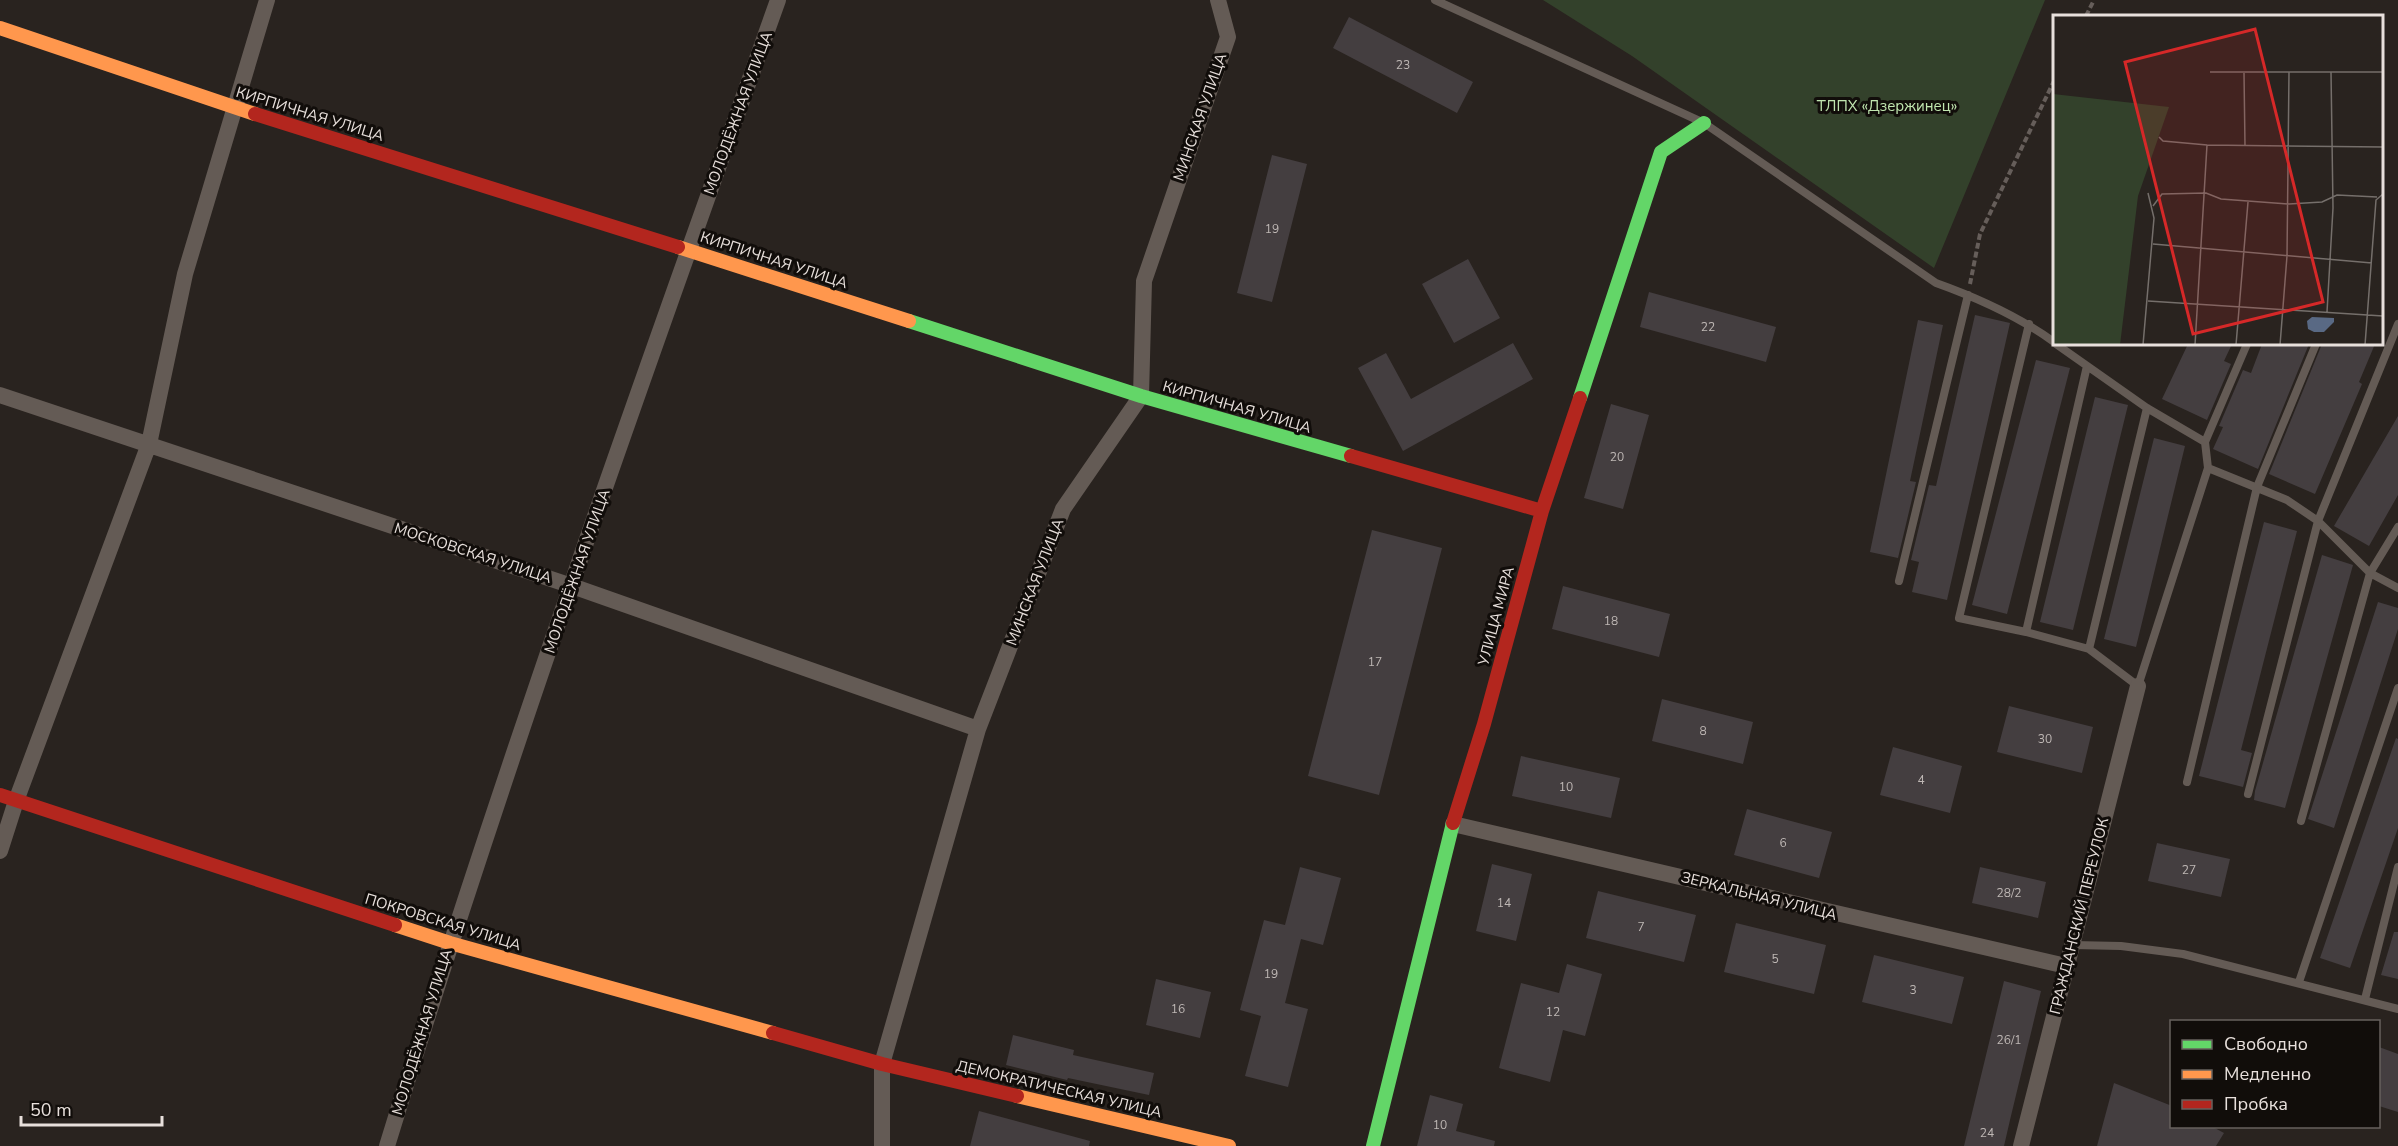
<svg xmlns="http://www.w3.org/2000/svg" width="2398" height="1146" font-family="'Nunito Sans',sans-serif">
<rect width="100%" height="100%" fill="#29231f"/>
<!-- green -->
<path fill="#33412b" d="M 1543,0 L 2045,0 L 1934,268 L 1632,56 Z"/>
<!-- building -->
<path fill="#443e40" d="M 1349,17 L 1473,82 L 1457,113 L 1333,48 Z
M 1272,155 L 1307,164 L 1272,302 L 1237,293 Z
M 1468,259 L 1500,318 L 1454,343 L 1422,284 Z
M 1649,292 L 1776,327 L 1766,362 L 1640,327 Z
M 1975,315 L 2010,323 L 1947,600 L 1912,592 L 1919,562 L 1911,560 L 1929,485 L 1936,486 Z
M 1918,320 L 1943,325 L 1910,481 L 1916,482 L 1898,558 L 1870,552 Z
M 1513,343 L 1533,379 L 1403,451 L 1358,368 L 1386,353 L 1411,399 Z
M 2188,344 L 2232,344 L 2224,361 L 2231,364 L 2207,420 L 2162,399 Z
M 2262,344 L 2309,344 L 2258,469 L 2213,449 L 2223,427 L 2219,426 L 2243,370 L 2251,373 Z
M 2322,344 L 2375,344 L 2359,382 L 2362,384 L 2315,494 L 2269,474 Z
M 2036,360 L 2070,368 L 2007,614 L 1972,605 Z
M 2095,397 L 2128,405 L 2073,630 L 2040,622 Z
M 1611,404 L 1649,415 L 1623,509 L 1584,498 Z
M 2398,416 L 2398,495 L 2369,546 L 2334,526 Z
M 2154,438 L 2185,446 L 2136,647 L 2104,639 Z
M 2264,522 L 2297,531 L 2241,750 L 2252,753 L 2243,787 L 2199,776 Z
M 1372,530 L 1442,548 L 1379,795 L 1308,776 Z
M 2322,555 L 2353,565 L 2285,808 L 2254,800 L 2255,791 Z
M 1563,586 L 1670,614 L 1659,657 L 1552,629 Z
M 2378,602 L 2398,608 L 2398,629 L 2334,828 L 2308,819 Z
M 1662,699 L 1753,722 L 1743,764 L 1652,741 Z
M 2009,706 L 2093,727 L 2082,773 L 1997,752 Z
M 2396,738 L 2398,739 L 2398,828 L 2350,968 L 2320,958 Z
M 1893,747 L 1962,766 L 1950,813 L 1880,795 Z
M 1521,756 L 1620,778 L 1611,818 L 1512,796 Z
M 1747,809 L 1832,832 L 1819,878 L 1734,855 Z
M 2157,843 L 2230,859 L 2221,897 L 2148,881 Z
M 1492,864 L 1532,874 L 1516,941 L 1476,931 Z
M 1300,867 L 1341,878 L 1323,945 L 1301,939 L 1285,1003 L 1308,1009 L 1288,1087 L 1245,1076 L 1261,1016 L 1240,1010 L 1264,920 L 1285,925 Z
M 1980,867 L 2046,882 L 2038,918 L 1972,903 Z
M 1598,891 L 1696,915 L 1684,962 L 1586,938 Z
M 1736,923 L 1826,945 L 1814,994 L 1724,972 Z
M 2394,932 L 2398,932 L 2398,979 L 2381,975 Z
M 1874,955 L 1964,977 L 1952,1024 L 1862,1002 Z
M 1567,964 L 1602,974 L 1585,1036 L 1563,1030 L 1550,1082 L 1499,1068 L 1521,983 L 1559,993 Z
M 1156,979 L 1211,992 L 1200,1038 L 1146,1025 Z
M 2004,981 L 2041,991 L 2010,1120 L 2004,1146 L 1964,1146 Z
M 1013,1035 L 1074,1050 L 1073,1055 L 1154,1073 L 1149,1095 L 1068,1078 L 1067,1080 L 1006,1065 Z
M 2379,1047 L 2398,1054 L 2398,1112 L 2379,1106 Z
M 2114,1083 L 2172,1106 L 2172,1126 L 2211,1126 L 2224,1133 L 2216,1146 L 2097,1146 Z
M 1430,1095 L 1463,1104 L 1456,1131 L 1495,1141 L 1494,1146 L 1417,1146 Z
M 979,1111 L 1090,1141 L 1089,1146 L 970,1146 Z"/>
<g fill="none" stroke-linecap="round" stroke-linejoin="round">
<!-- path -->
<path stroke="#665e5a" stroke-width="4" stroke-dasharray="6 3" stroke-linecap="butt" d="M 2086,16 L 2094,0
M 1970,284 L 1980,234 L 2054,81"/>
<!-- lane -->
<path stroke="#645b55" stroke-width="8" d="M 1435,0 L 1704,123 L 1936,283 C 1978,298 2018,316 2054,342
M 2029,324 L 1959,618 L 2026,632 L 2089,649 L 2138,686 L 2208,468
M 2056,344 L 2147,408 L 2205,442 L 2208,468 L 2287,500 L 2318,521 L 2370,573 L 2398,588
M 2205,442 L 2247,344
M 1899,581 L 1968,295
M 2026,632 L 2087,366
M 2089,649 L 2147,408
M 2187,782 L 2257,487 L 2316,344
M 2248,794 L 2318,521 L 2398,324
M 2301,821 L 2370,573 L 2398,527
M 2073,945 L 2121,946 L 2183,954 L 2398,1009
M 2299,982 L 2398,688
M 2365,999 L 2398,867"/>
<!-- street -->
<path stroke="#645b55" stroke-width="16" d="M 0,395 L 572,586 L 978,729
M 1453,824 C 1657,872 1862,919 2066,966
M 0,851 L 16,801 L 149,444 L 185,274 L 267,0
M 387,1146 C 506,760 642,380 778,0
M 882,1146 L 882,1064 L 978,729 L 1063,509 L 1141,396 L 1144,281 L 1228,37 L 1218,0
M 2021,1146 L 2138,686"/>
<!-- fast -->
<path stroke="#63d668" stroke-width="14" d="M 909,321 L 1141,396 L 1351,456
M 1580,398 L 1661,152 L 1704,123
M 1373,1146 L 1453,823"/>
<!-- slow -->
<path stroke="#ff974d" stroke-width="14" d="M 0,28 L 255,114
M 678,247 L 909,321
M 395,925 L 450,943 L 773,1033
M 1017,1096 L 1229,1146"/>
<!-- jam -->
<path stroke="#b3261e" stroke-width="14" d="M 255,114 L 678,247
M 1351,456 L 1542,511
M 0,795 L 395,925
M 1453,823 L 1484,724 L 1542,511 L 1580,398
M 773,1033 L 882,1064 L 1017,1096"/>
</g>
<g text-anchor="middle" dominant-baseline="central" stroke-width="6" stroke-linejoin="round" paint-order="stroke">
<!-- number labels -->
<g font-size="12" fill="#bfb8b5">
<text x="1403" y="65">23</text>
<text x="1272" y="229">19</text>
<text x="1708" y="327">22</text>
<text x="1617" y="457">20</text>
<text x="1611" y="621">18</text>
<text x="1375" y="662">17</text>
<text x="1703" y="731">8</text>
<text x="2045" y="739">30</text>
<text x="1921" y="780">4</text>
<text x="1566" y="787">10</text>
<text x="1783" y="843">6</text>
<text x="2189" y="870">27</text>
<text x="2009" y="893">28/2</text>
<text x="1504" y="903">14</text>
<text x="1641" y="927">7</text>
<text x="1775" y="959">5</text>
<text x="1271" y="974">19</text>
<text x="1913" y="990">3</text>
<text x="1178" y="1009">16</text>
<text x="1553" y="1012">12</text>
<text x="2009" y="1040">26/1</text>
<text x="1440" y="1125">10</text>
<text x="1987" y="1133">24</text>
</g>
<!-- park labels -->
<g font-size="15" fill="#c1e6b0" stroke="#110d0a">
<text x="1887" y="106">ТЛПХ «Дзержинец»</text>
</g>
<!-- street labels -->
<g font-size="15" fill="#e8e0dc" stroke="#110d0a">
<text transform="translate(738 113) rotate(-70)">МОЛОДЁЖНАЯ УЛИЦА</text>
<text transform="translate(310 114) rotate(17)">КИРПИЧНАЯ УЛИЦА</text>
<text transform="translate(1200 117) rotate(-71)">МИНСКАЯ УЛИЦА</text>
<text transform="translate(774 260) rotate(18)">КИРПИЧНАЯ УЛИЦА</text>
<text transform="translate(1237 407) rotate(16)">КИРПИЧНАЯ УЛИЦА</text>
<text transform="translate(473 553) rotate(18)">МОСКОВСКАЯ УЛИЦА</text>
<text transform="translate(577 571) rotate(-71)">МОЛОДЁЖНАЯ УЛИЦА</text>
<text transform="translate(1035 582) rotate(-69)">МИНСКАЯ УЛИЦА</text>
<text transform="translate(1496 616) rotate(-75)">УЛИЦА МИРА</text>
<text transform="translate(1759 896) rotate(14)">ЗЕРКАЛЬНАЯ УЛИЦА</text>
<text transform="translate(2079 916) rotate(-76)">ГРАЖДАНСКИЙ ПЕРЕУЛОК</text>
<text transform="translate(443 922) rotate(17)">ПОКРОВСКАЯ УЛИЦА</text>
<text transform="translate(422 1032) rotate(-73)">МОЛОДЁЖНАЯ УЛИЦА</text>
<text transform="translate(1059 1089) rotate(13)">ДЕМОКРАТИЧЕСКАЯ УЛИЦА</text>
</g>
</g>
<!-- overview -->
<g transform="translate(2053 15)">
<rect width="330" height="330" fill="#29231f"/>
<path d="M 0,79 L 116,92 L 85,181 L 67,330 L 0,330 Z" fill="#33412b"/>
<path d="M 259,302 L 281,303 L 281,307 L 271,317 L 261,317 L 255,314 L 254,306 Z" fill="#596984"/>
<path fill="none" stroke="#756f6b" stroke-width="1.5" d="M 157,57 L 330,57M 191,58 L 192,131M 106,122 L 110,126 L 154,130 L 330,132M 100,191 L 109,179 L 153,178 L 168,184 L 236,189 L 269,187 L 284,180 L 324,182M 100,229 L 319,248M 95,286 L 330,301M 274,297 L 280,193 L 278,57M 90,330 L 101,203 L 95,178M 142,330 L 154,130M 183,330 L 195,187M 227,330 L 234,241 L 236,57M 312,330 L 323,185 L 330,179"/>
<path fill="#d62828" fill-opacity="0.15" stroke="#d62828" stroke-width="3" d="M 202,14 L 270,287 L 140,319 L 72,47 Z"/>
<rect width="330" height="330" fill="none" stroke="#e8e0dc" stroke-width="3"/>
</g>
<!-- legend -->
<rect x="2170" y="1020" width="210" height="108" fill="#110d0a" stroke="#67615e" stroke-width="1.5"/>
<rect x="2182" y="1040" width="30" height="9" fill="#63d668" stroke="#67615e" stroke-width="1.5"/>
<text x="2224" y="1050" font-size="18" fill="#e8e0dc">Свободно</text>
<rect x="2182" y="1070" width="30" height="9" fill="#ff974d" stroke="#67615e" stroke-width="1.5"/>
<text x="2224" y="1080" font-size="18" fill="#e8e0dc">Медленно</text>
<rect x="2182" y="1100" width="30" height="9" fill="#b3261e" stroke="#67615e" stroke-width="1.5"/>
<text x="2224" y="1110" font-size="18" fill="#e8e0dc">Пробка</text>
<!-- scale -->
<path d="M21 1116v9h141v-9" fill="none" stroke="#e8e0dc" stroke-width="3"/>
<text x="30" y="1116" font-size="18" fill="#e8e0dc" stroke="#110d0a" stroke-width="4.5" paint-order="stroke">50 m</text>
</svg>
